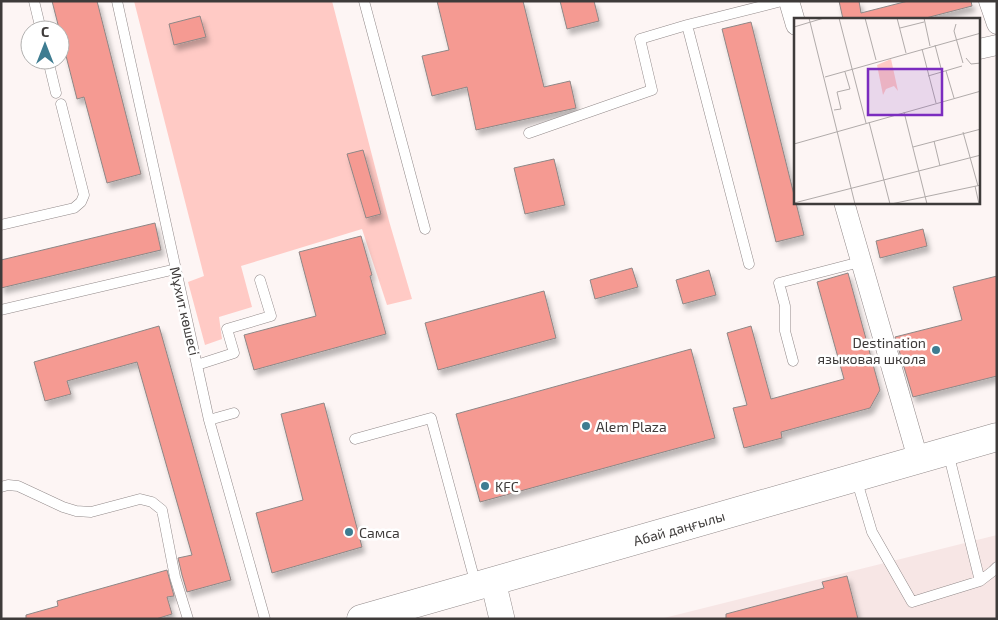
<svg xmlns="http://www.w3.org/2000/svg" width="998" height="620" font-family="'Exo 2',sans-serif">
<defs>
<filter id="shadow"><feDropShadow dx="3" dy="5.5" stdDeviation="2.5" flood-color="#0004"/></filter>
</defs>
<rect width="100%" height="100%" fill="#fdf5f4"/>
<!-- built -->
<path fill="#f7e6e5" d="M 997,535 L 997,619 L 660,619 Z"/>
<!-- green -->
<path fill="#ffcac5" d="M 134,1 L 332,1 L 389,221 L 412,299 L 387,305 L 362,229 L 241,266 L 252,307 L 219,317 L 222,339 L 205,345 L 188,282 L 204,276 Z"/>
<!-- building -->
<path fill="#f59a92" stroke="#8e8786" filter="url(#shadow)" d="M 52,1 L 97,1 L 141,174 L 107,183 L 84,97 L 77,99 Z
M 437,1 L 523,1 L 544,87 L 570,81 L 576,108 L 476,130 L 467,87 L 432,96 L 422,56 L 449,50 Z
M 560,1 L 594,1 L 599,21 L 567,29 Z
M 839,1 L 859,1 L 861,13 L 908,1 L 971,1 L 972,6 L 922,19 L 843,19 Z
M 200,16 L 206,37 L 174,45 L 169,24 Z
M 751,22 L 804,235 L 776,242 L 722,29 Z
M 363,150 L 381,214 L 366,218 L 347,154 Z
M 554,159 L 565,205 L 525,214 L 514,168 Z
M 155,223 L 161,250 L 1,288 L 1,260 Z
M 923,229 L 927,246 L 880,258 L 876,241 Z
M 361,236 L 372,275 L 370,276 L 386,334 L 254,370 L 244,335 L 316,316 L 299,252 Z
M 632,268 L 638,287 L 595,299 L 590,280 Z
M 709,270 L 716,295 L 683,304 L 676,280 Z
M 848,273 L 880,390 L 870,408 L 781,432 L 782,438 L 744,448 L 733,408 L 747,405 L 727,333 L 751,326 L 771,399 L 844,379 L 817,282 Z
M 997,276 L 997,376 L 913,397 L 895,337 L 962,320 L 953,287 Z
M 544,291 L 556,338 L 438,370 L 425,323 Z
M 159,326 L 231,580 L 187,592 L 182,575 L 178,558 L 192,555 L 137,362 L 67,381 L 71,394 L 45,401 L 34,362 Z
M 691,349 L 715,438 L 480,502 L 456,414 Z
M 324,403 L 362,547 L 272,573 L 256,513 L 303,500 L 281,414 Z
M 167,570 L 174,596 L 167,597 L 172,614 L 156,619 L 26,619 L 26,615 L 58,606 L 57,601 Z
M 847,576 L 858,619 L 726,619 L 726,614 L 824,588 L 822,582 Z"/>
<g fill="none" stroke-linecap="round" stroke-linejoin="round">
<!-- service casing -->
<g stroke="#928a8a" stroke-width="11">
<path id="service" d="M 34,1 L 41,30
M 117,1 L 209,420 L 265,619
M 364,1 L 425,229
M 48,60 L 56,93
M 529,133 L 652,90 L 640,39 L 687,25
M 1,225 L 74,208 L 81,202 L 84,195 L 61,104
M 749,264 L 687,25 L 782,1
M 1,310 L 176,269
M 793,361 L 785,331 L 785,306 L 779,283 L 860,262
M 197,365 L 234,353 L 227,329 L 271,316 L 260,280
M 209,420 L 234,413
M 355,439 L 431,418 L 476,585
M 856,478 L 872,532 L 912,602 L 980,581 L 948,452
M 1,487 L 8,485 L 18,486 L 63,507 L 76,511 L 91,512 L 140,499 L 152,502 L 162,510 L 175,577 L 188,619
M 980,581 L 993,571 L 997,567"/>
</g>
<!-- minor casing -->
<g stroke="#928a8a" stroke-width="21">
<path id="minor" d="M 789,1 L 796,25
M 989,1 L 997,24
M 979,49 L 997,45
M 844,202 L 918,459"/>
</g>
<!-- tertiary casing -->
<g stroke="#928a8a" stroke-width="26">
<path id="tertiary" d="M 493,581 L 502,619"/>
</g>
<!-- primary casing -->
<g stroke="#928a8a" stroke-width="29">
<path id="primary" d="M 361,619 L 997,437"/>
</g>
<!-- service -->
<use href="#service" stroke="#fff" stroke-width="10"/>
<!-- minor -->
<use href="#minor" stroke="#fff" stroke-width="20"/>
<!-- tertiary -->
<use href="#tertiary" stroke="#fff" stroke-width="25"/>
<!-- primary -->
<use href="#primary" stroke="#fff" stroke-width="28"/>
</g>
<!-- markers -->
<g fill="#3e7c91" stroke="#fff" stroke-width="2">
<circle cx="936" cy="350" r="5"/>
<circle cx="586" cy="426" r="5"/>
<circle cx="485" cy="486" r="5"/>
<circle cx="349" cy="532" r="5"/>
</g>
<g text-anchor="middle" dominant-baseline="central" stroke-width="5" stroke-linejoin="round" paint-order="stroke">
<!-- street labels -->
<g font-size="14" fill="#3e3b3a" stroke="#fff">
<text transform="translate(185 311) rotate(77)">Мұхит көшесі</text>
<text transform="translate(679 528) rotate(-16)">Абай даңғылы</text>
</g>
<!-- poi labels -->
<g font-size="14" fill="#3e3b3a" stroke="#fff" text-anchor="start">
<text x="926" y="342" text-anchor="end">Destination<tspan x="926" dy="16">языковая школа</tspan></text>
<text x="596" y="426">Alem Plaza</text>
<text x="495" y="486">KFC</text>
<text x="359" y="532">Самса</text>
</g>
</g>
<!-- overview -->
<g transform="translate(794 18)">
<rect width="186" height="186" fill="#fdf5f4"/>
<path d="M 97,41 L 104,73 L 100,68 L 92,71 L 89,77 L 83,47 Z" fill="#ffcac5"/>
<path fill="none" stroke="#b1abaa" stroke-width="1" d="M 15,0 L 43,113M 45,0 L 72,105M 71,0 L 82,42M 103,0 L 112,35M 130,0 L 136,28M 162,6 L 160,13 L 169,45M 0,9 L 30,0M 106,10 L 130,4M 141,27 L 148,54M 128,31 L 142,85M 172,40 L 177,46 L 187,45M 152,53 L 160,80M 134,58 L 168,48M 31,59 L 187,15M 40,92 L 47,91 L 43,74 L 56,71 L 51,54M 110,94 L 133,186M 75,104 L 96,186M 43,113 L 61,186M 169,114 L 184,168M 140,123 L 146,148M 0,126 L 187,73M 119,129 L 187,111M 181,168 L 185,186M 0,185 L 187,137M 97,186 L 187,167"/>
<path fill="#7b2cbf" fill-opacity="0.15" stroke="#7b2cbf" stroke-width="2.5" d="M 74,51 L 148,51 L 148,97 L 74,97 Z"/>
<rect width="186" height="186" fill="none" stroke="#3e3b3a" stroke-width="2.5"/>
</g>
<!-- border -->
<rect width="998" height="620" fill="none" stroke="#3e3b3a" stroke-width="5"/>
<!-- north arrow -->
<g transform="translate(45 45)"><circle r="24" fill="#ffffff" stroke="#b2b1b0"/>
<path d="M0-4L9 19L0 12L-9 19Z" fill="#3e7c91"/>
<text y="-8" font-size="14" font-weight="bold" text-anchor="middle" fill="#3e3b3a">С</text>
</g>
</svg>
